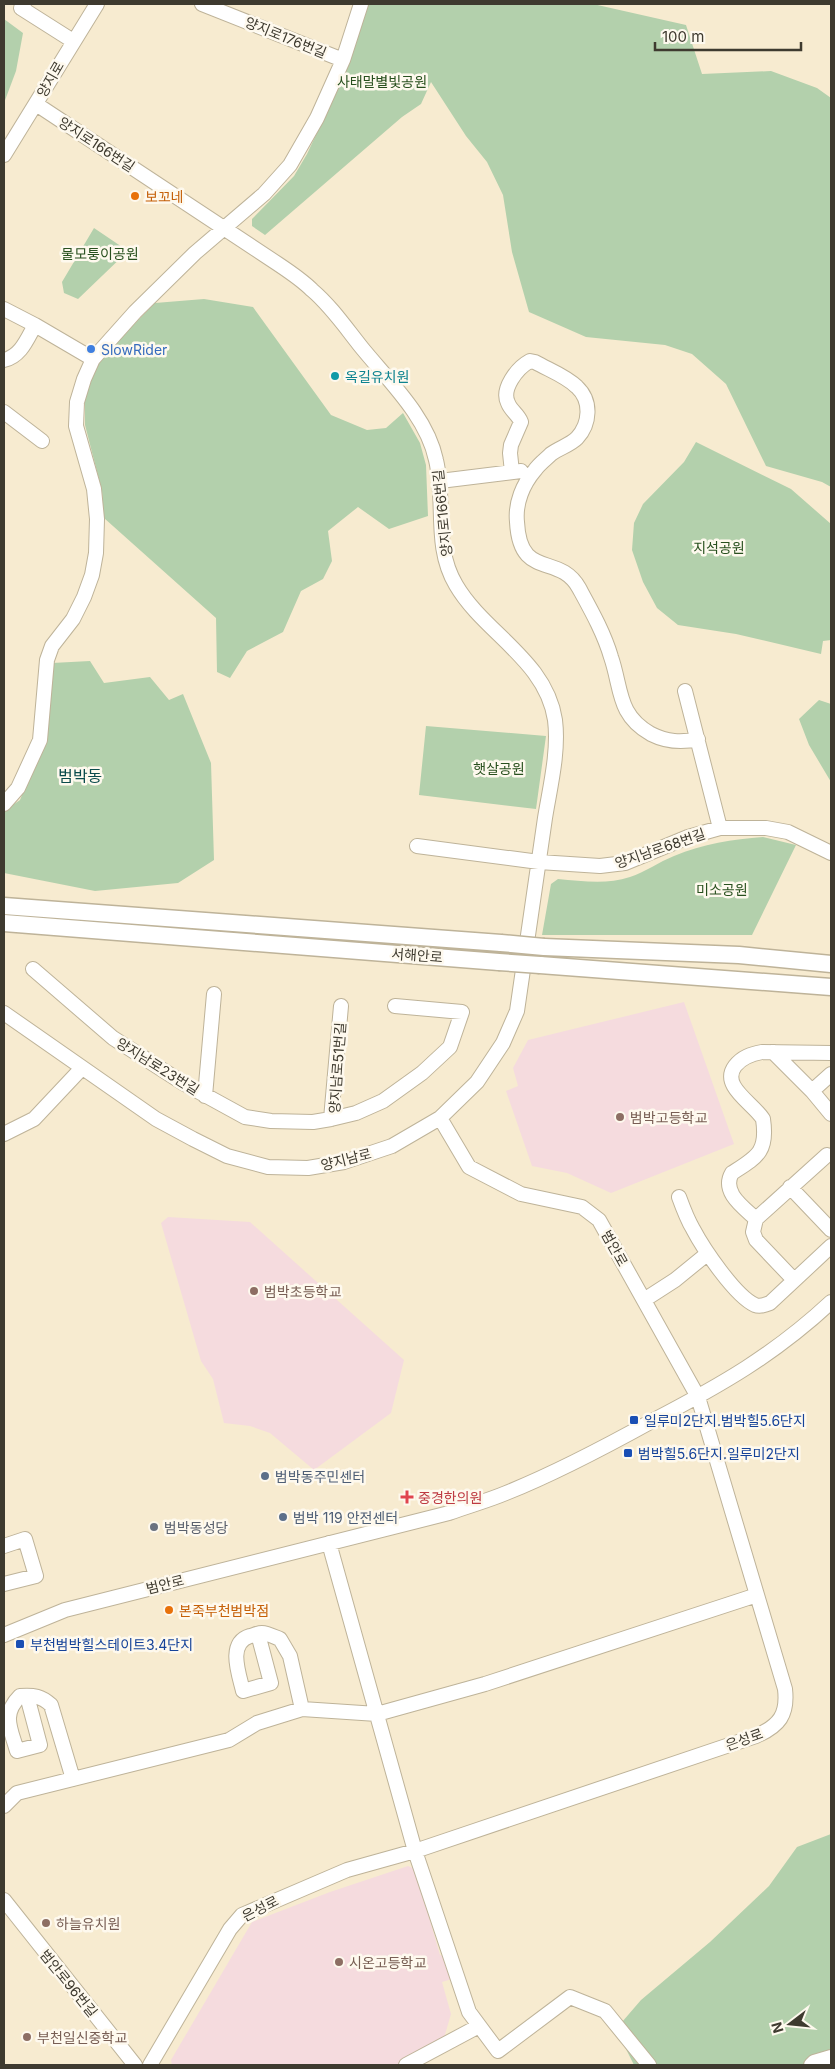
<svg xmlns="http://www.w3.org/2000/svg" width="835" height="2069" font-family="Inter,'Noto Sans KR',sans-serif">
<rect width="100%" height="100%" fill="#f7ebd0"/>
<!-- education -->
<path fill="#f5dbde" d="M 684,1002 L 734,1144 L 611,1193 L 567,1173 L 532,1166 L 506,1091 L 518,1086 L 513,1068 L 528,1040 Z
M 168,1217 L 250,1222 L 404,1360 L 391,1413 L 314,1470 L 270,1433 L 250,1426 L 224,1423 L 213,1379 L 201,1361 L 161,1223 Z
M 408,1866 L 415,1869 L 440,1955 L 449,1957 L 455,1978 L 442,1982 L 451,2014 L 444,2038 L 398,2065 L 172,2065 L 171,2060 L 252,1922 L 330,1892 Z"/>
<!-- green -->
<path fill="#b3d0ac" d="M 367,4 L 593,4 L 686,25 L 702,74 L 771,71 L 817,88 L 831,98 L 831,487 L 822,482 L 766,466 L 726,384 L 692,354 L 665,345 L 586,337 L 529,312 L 512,252 L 503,195 L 487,162 L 466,136 L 431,82 L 421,104 L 402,117 L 265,235 L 252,226 L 252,219 L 294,176 L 307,154 L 322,122 Z
M 4,19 L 23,33 L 16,71 L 4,103 Z
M 94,228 L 128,251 L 78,299 L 64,293 L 62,282 Z
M 204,299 L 253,307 L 331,415 L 367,430 L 386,428 L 403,413 L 420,443 L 426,465 L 428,516 L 389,529 L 358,507 L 328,531 L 332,561 L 323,579 L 301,591 L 283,632 L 247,651 L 230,678 L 217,672 L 216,618 L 104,518 L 102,491 L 85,425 L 85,395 L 100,359 L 155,303 Z
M 696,442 L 791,489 L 831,524 L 831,640 L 823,641 L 821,654 L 736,634 L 678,625 L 657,608 L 643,582 L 632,550 L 634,523 L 643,504 L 684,462 Z
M 90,661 L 104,683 L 150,677 L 169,700 L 183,694 L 211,763 L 214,860 L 178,883 L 95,891 L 4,873 L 4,811 L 20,800 L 44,742 L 52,663 Z
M 819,700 L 831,704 L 831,782 L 809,745 L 799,719 Z
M 426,726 L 546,736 L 536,809 L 419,795 Z
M 763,837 L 796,845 L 752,935 L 542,935 L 551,884 L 558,879 C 582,881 606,885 630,877 C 645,872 659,862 674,856 C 703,844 733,839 763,837 Z
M 831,1834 L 831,2065 L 634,2065 L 616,2029 L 641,2000 L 710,1942 L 769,1886 L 797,1847 Z"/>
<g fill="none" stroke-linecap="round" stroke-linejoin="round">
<!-- minor casing -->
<g stroke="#beb399" stroke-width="16">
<path id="minor" d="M 24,4 L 21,8 L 73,41
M 202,4 L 343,60
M 4,155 L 97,4
M 4,309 L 35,325 L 93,359
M 4,360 C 21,356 27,339 35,325
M 4,412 L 42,441
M 512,472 L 510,453 L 511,445 L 521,422 C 518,414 511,411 508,403 C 501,389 517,368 530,361 L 535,362 C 549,370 566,376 577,387 C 592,401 590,424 577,438 C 570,445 559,448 551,454 C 546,459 539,464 535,470 C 523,484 515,503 517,522 C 520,581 559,552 579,588 C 591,610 604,633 611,657 C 622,689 617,715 651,734 C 667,742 681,743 698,739
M 440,481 L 521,471
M 685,691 L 720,828
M 4,804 L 18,788 L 40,740 L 47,660 L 52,646 L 73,619 L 84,597 L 92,575 L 96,553 L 97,519 L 94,489 L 76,426 L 77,402 L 84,379 L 93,359 L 135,312 L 195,253 L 264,194 L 290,165 L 317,118 L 343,60 L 361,4
M 417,846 L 539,862 L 600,866 L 625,863 L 688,837 L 720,828 L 766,828 L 788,832 L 831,853
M 33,969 L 113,1038 L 183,1083 L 245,1117 L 271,1121 L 313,1122 L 331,1119 L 356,1113 L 383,1101 L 422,1073 L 450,1047 L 462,1012 L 395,1006
M 4,1013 L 156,1119 L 193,1139 L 227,1156 L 268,1167 L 308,1168 L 344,1162 L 392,1146 L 440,1118 L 477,1082 L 503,1043 L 517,1011 C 526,947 536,882 545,818 C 550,787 559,752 555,720 C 546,660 484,633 456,585 C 433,547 446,502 436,460 C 427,417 389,381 362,348 C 346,328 331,306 312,290 C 302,280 290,272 278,264 L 36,104
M 773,1052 L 812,1091 L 831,1114
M 812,1091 L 831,1074
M 205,1096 L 214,994
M 331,1119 L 341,1006
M 4,1134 L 34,1119 L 82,1068
M 790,1187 L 831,1230
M 679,1197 C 683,1208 687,1219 693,1229 C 703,1248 735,1296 755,1305 C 760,1307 765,1305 770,1303 L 831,1246
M 756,1219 C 743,1207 721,1192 732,1173 C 757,1157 768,1152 763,1119 C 753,1103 720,1086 735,1066 C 742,1057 751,1054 762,1052 L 831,1053
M 794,1280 L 756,1240 L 753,1232 L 756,1219 L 827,1155
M 644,1300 L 675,1280 L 707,1254
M 329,1543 L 415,1851 L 469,2012 L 498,2051 L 570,1997 L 605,2011 L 649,2065
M 4,1546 L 25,1539 L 36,1576 L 4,1584
M 258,1634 L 271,1683 L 243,1691 C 239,1674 227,1643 250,1636 C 254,1635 258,1633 262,1633 C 267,1633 275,1637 280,1639 L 290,1656 L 302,1709
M 4,1635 L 65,1610 L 449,1513 C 468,1506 487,1501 506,1493 C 556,1473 605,1447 652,1421 C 721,1385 774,1355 831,1302
M 27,1696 L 40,1745 L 17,1751 C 11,1729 1,1715 20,1696 C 34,1695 41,1696 51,1705 L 73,1779
M 4,1806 L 17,1793 L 229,1740 L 257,1723 L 302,1709 L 377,1714 L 485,1684 L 757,1595
M 4,1900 L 135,2065
M 150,2065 L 230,1929 L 242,1915 L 347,1870 L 415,1851 L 756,1736 C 779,1726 788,1715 785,1689 L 698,1397 L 599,1220 L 582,1207 L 521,1194 L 469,1167 L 440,1118
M 406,2065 L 479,2026
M 811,2065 L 814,2062 L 831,2057"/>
</g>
<!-- major casing -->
<g stroke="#beb399" stroke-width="19">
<path id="major" d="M 4,906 L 501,943
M 4,923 L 499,962
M 544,947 L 739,955 L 831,964
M 540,965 L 831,987"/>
</g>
<!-- minor -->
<use href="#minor" stroke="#fff" stroke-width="14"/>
<!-- major -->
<use href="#major" stroke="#fff" stroke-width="16"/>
<!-- major-bridge casing -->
<g stroke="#beb399" stroke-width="19" stroke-linecap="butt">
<path id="major-bridge" d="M 501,943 L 544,947
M 499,962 L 540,965"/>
</g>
<!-- major-bridge -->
<use href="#major-bridge" stroke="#fff" stroke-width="16"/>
</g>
<!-- markers -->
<g fill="#e8710a" stroke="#fef9ee" stroke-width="2">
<circle cx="135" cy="196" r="5"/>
<circle cx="169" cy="1610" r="5"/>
</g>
<circle fill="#3f7fe0" stroke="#fef9ee" stroke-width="2" cx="91" cy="349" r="5"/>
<circle fill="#0f9aa8" stroke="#fef9ee" stroke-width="2" cx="335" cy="376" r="5"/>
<g fill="#8d6e63" stroke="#fef9ee" stroke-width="2">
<circle cx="620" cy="1117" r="5"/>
<circle cx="254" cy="1291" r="5"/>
<circle cx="46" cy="1923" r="5"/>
<circle cx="339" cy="1962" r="5"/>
<circle cx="27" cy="2037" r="5"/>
</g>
<g fill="#1a4fb4" stroke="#fef9ee" stroke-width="2">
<rect x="629" y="1415" width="10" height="10" rx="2.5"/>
<rect x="623" y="1448" width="10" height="10" rx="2.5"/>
<rect x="15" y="1639" width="10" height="10" rx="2.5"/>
</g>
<g fill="#5c6f8a" stroke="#fef9ee" stroke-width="2">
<circle cx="265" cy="1476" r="5"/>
<circle cx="283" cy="1517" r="5"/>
</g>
<path fill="#e0444e" stroke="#fef9ee" stroke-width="2" d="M404.5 1489.5h5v5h5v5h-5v5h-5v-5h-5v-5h5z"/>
<circle fill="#6b7280" stroke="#fef9ee" stroke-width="2" cx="154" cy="1527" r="5"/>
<g text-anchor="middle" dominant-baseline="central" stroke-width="5" stroke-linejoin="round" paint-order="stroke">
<!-- street labels -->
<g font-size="14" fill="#3e3a2f" stroke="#fef9ee">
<text transform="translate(286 37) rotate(22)">양지로176번길</text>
<text transform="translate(50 79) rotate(-60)">양지로</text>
<text transform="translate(97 144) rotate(33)">양지로166번길</text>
<text transform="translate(442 513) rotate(-96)">양지로166번길</text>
<text transform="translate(660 848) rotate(-19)">양지남로68번길</text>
<text transform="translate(417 955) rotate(4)">서해안로</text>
<text transform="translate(158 1066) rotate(32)">양지남로23번길</text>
<text transform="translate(337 1068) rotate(-86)">양지남로51번길</text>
<text transform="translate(346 1159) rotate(-14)">양지남로</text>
<text transform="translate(615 1248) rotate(61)">범안로</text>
<text transform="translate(165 1584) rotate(-14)">범안로</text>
<text transform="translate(744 1739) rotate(-20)">은성로</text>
<text transform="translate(260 1908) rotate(-27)">은성로</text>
<text transform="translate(69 1983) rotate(51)">범안로96번길</text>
</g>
<!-- park labels -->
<g font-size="14" fill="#28501e" stroke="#fef9ee">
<text x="382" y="81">사태말별빛공원</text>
<text x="100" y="253">물모퉁이공원</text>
<text x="719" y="547">지석공원</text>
<text x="499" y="768">햇살공원</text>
<text x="722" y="889">미소공원</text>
</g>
<!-- food labels -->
<g font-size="14" fill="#c56008" stroke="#fef9ee" text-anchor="start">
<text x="145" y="196">보꼬네</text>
<text x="179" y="1610">본죽부천범박점</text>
</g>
<!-- shop labels -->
<g font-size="14" fill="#366cbe" stroke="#fef9ee" text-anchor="start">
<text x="101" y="349">SlowRider</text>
</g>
<!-- culture labels -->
<g font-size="14" fill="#0d838f" stroke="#fef9ee" text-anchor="start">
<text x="345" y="376">옥길유치원</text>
</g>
<!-- education labels -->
<g font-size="14" fill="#785e54" stroke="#fef9ee" text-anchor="start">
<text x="630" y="1117">범박고등학교</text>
<text x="264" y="1291">범박초등학교</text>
<text x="56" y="1923">하늘유치원</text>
<text x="349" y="1962">시온고등학교</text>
<text x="37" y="2037">부천일신중학교</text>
</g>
<!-- transit labels -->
<g font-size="14" fill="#164399" stroke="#fef9ee" text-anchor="start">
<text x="644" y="1420">일루미2단지.범박힐5.6단지</text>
<text x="638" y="1453">범박힐5.6단지.일루미2단지</text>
<text x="30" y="1644">부천범박힐스테이트3.4단지</text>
</g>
<!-- service labels -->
<g font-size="14" fill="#4e5e75" stroke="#fef9ee" text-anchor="start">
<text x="275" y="1476">범박동주민센터</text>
<text x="293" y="1517">범박 119 안전센터</text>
</g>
<!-- health labels -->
<g font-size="14" fill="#be3a42" stroke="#fef9ee" text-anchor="start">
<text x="418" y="1497">중경한의원</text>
</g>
<!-- worship labels -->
<g font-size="14" fill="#5b616d" stroke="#fef9ee" text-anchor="start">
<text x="164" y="1527">범박동성당</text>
</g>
<!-- quarter labels -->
<g font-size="16" fill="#0a4b4c" stroke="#fef9ee">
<text x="80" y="776">범박동</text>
</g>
</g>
<!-- border -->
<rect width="835" height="2069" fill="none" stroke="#3e3a2f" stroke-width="10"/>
<!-- north arrow -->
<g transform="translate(790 2024) rotate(254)" stroke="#fef9ee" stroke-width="4" paint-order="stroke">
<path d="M0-4L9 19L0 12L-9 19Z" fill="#3e3a2f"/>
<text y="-8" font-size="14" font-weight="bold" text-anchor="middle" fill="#3e3a2f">N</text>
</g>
<!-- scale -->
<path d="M655 42v8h146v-8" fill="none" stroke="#3e3a2f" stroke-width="2.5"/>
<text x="662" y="42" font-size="15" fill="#3e3a2f" stroke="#fef9ee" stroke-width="4" paint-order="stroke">100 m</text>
</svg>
